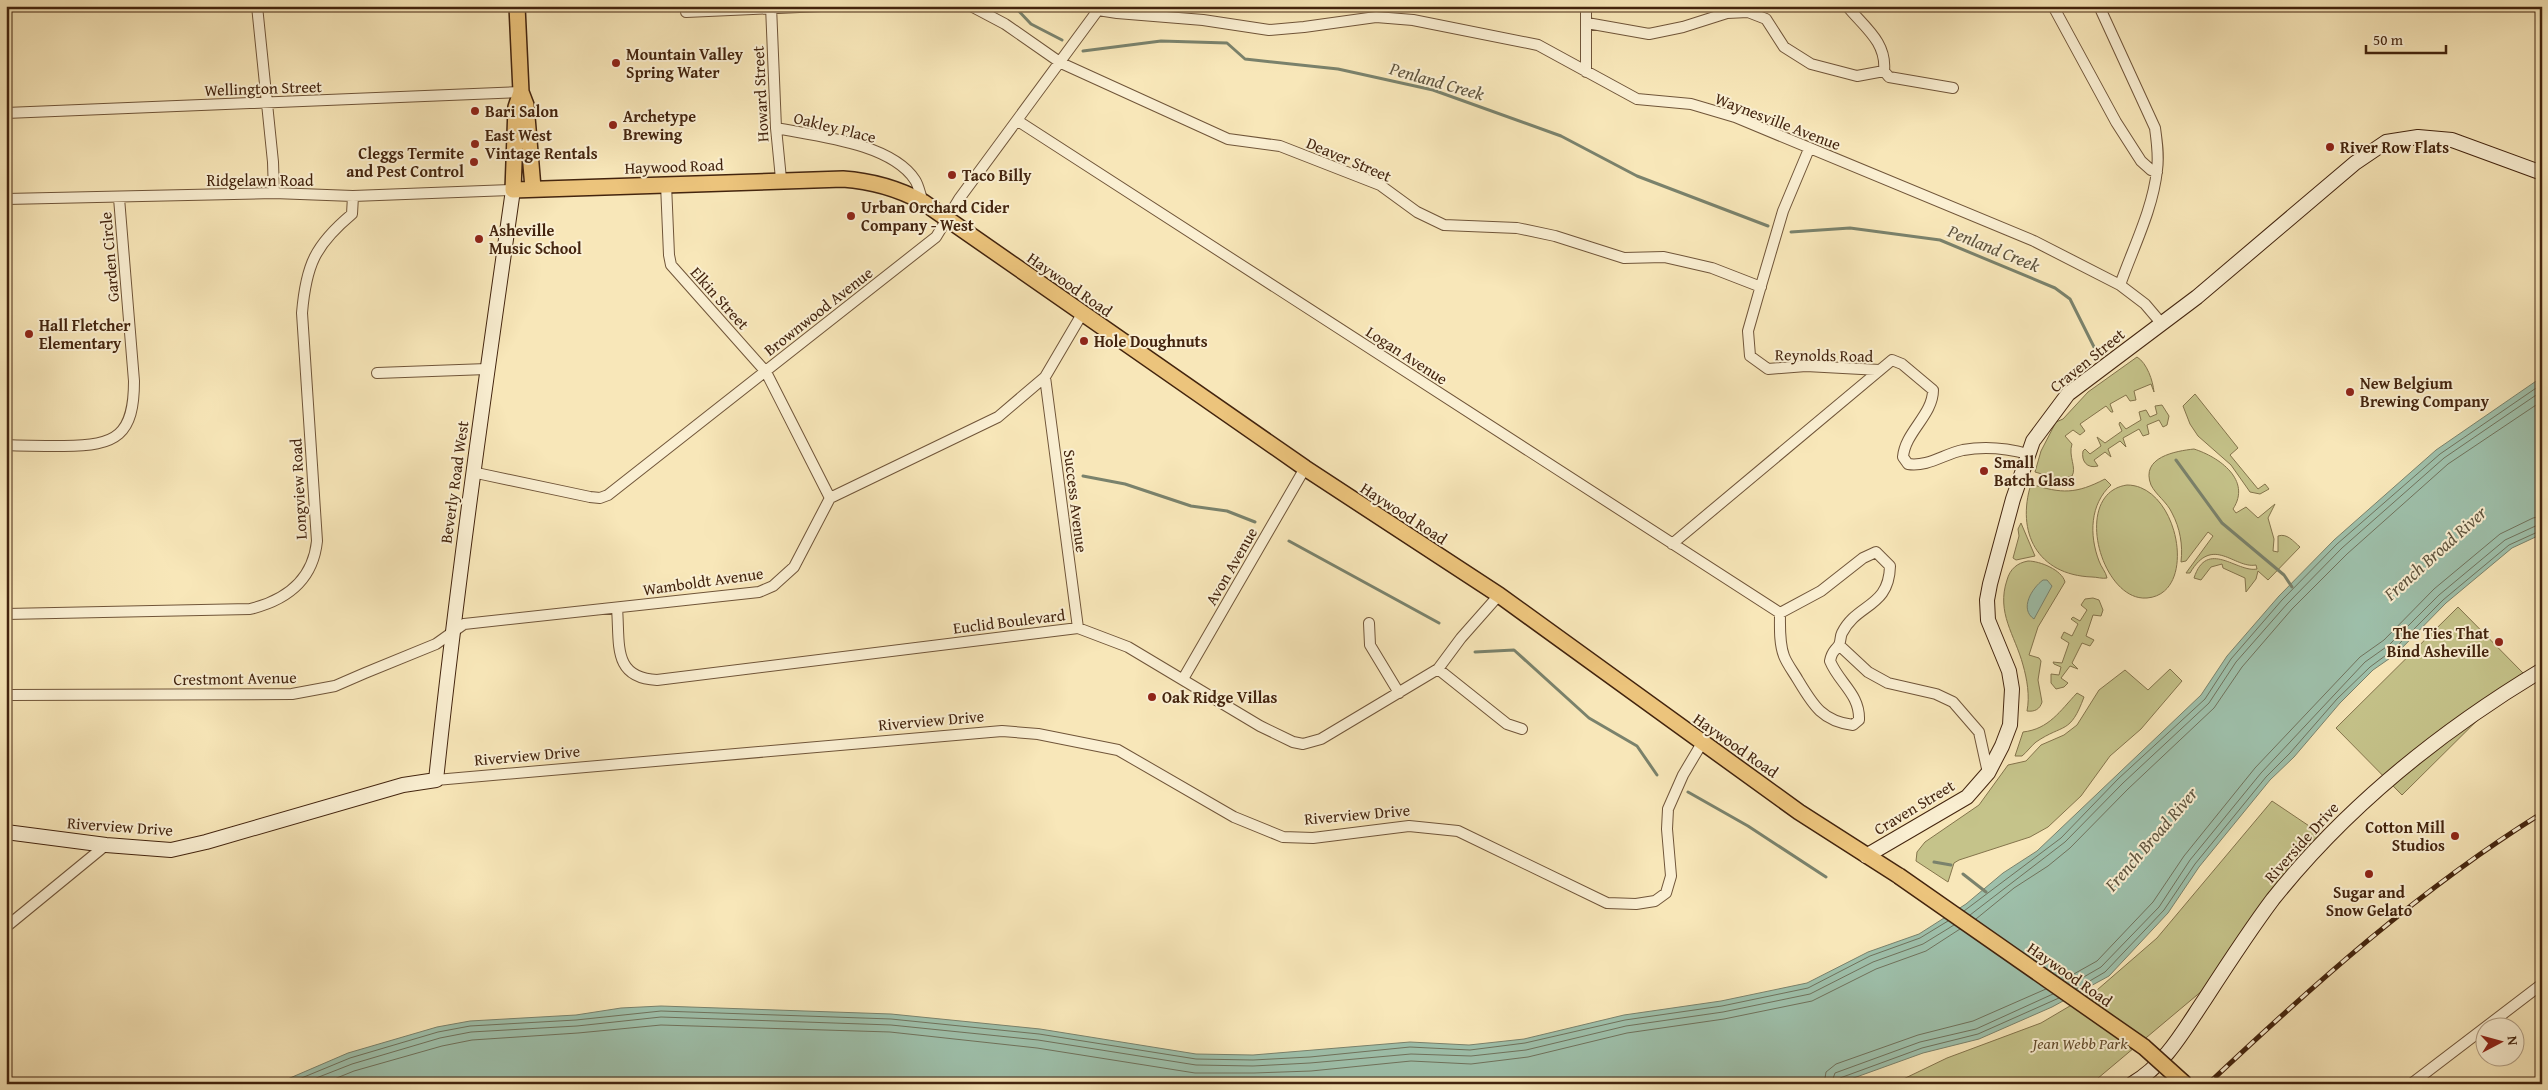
<svg xmlns="http://www.w3.org/2000/svg" width="2548" height="1090" font-family="'Gentium Book Plus',serif">
<rect width="100%" height="100%" fill="#f8e7b9"/>
<filter id="stains"><feTurbulence type="fractalNoise" baseFrequency=".004" numOctaves="4"/><feColorMatrix values="0 0 0 0 .2 0 0 0 0 .09 0 0 0 0 .02 0 0 0 .5 -.17"/></filter>
<radialGradient id="worn" r=".72"><stop offset=".6" stop-color="#630" stop-opacity="0"/><stop offset="1" stop-color="#630" stop-opacity=".3"/></radialGradient>
<!-- green -->
<path fill="#c5c38a" stroke="#84744c" d="M 2137,357 C 2147,363 2153,381 2154,392 L 2151,384 L 2134,391 L 2136,400 L 2130,401 L 2126,395 L 2110,404 L 2113,412 L 2111,412 L 2106,406 L 2080,424 L 2085,431 L 2080,435 L 2073,430 L 2065,436 L 2072,444 C 2068,456 2077,468 2072,476 L 2059,479 L 2035,472 L 2041,451 L 2056,422 L 2063,419 L 2088,392 Z
M 2195,394 L 2238,448 L 2230,455 L 2258,489 L 2265,484 L 2269,489 L 2260,494 L 2250,492 L 2231,465 L 2198,436 L 2190,424 L 2183,406 Z
M 2162,405 L 2169,416 L 2167,425 L 2163,427 L 2159,420 L 2147,425 L 2149,434 L 2143,436 L 2139,429 L 2123,438 L 2126,447 L 2120,441 L 2108,449 L 2111,457 L 2105,452 L 2094,460 L 2098,466 C 2087,469 2081,461 2083,451 L 2085,449 L 2090,454 L 2101,446 L 2097,437 L 2105,443 L 2122,431 L 2119,424 L 2120,422 L 2126,429 L 2141,420 L 2139,412 L 2146,410 L 2150,417 L 2157,414 L 2155,406 Z
M 2194,449 C 2219,457 2252,480 2233,509 L 2236,513 L 2246,507 L 2258,518 L 2275,504 L 2268,518 L 2274,539 L 2273,551 L 2278,552 L 2278,536 C 2287,533 2293,541 2300,547 L 2268,580 L 2258,571 L 2256,579 L 2246,592 L 2245,578 L 2223,568 L 2222,564 L 2211,567 L 2201,580 L 2194,578 C 2207,538 2237,573 2257,569 L 2256,565 C 2234,569 2213,534 2190,573 L 2186,573 L 2213,536 L 2208,532 L 2186,561 L 2181,562 C 2183,545 2180,528 2172,513 C 2167,502 2156,495 2151,485 C 2140,457 2176,451 2194,449 Z
M 2105,479 L 2111,485 C 2090,504 2089,535 2099,561 C 2101,567 2106,572 2107,578 C 2102,579 2097,577 2092,577 C 2037,575 2016,532 2031,484 C 2062,494 2076,494 2105,479 Z
M 2127,485 C 2179,485 2199,594 2147,598 C 2101,602 2071,493 2127,485 Z
M 2021,523 L 2035,556 L 2016,560 L 2013,558 L 2019,536 L 2018,529 Z
M 2028,561 C 2040,561 2062,570 2065,582 L 2038,627 L 2029,655 L 2039,658 L 2041,661 L 2038,680 L 2042,702 C 2040,709 2035,712 2027,711 C 2030,696 2027,679 2023,665 C 2015,635 1996,613 2007,580 C 2010,569 2017,563 2028,561 Z
M 2093,598 L 2099,600 L 2103,610 L 2101,616 L 2093,615 L 2086,636 L 2094,640 L 2090,646 L 2082,643 L 2072,663 L 2078,669 L 2070,666 L 2061,678 L 2068,683 L 2064,687 L 2056,689 L 2051,683 L 2051,674 L 2059,675 L 2061,667 L 2054,664 L 2053,662 L 2062,663 L 2069,643 L 2061,638 L 2064,632 L 2072,636 L 2078,624 L 2071,619 L 2073,617 L 2080,621 L 2087,610 L 2081,605 L 2085,599 Z
M 2458,607 L 2524,674 L 2402,795 L 2336,728 Z
M 2170,669 L 2182,681 L 2141,729 L 2110,756 L 2081,796 L 2048,827 L 2030,837 L 1959,860 L 1954,863 L 1948,882 L 1916,861 L 1917,852 L 1925,842 L 1979,805 L 2008,765 L 2026,761 L 2041,745 L 2064,735 L 2077,725 L 2099,690 L 2125,670 L 2148,690 Z
M 2077,693 L 2084,697 C 2070,735 2064,723 2036,742 C 2031,746 2027,752 2022,756 L 2015,756 L 2023,732 C 2049,729 2060,711 2077,693 Z
M 2272,801 L 2327,838 L 2209,985 L 2091,1084 L 1893,1084 L 1947,1058 L 2041,1023 L 2097,990 L 2157,938 Z"/>
<!-- water -->
<path fill="#9ec0ab" stroke="#7a826c" d="M 2542,377 L 2542,534 L 2512,548 L 2446,603 L 2396,654 L 2373,670 L 2340,703 L 2294,757 L 2270,780 L 2199,867 L 2168,913 L 2109,976 L 2052,1007 L 1979,1039 L 1923,1053 L 1837,1084 L 276,1084 L 348,1053 L 437,1027 L 470,1021 L 576,1015 L 621,1008 L 661,1006 L 891,1014 L 1040,1029 L 1196,1054 L 1253,1055 L 1410,1042 L 1469,1045 L 1524,1039 L 1624,1015 L 1721,1001 L 1807,983 L 1868,952 L 1919,934 L 1966,904 L 2003,873 L 2037,851 L 2201,695 L 2227,656 L 2279,596 L 2334,540 L 2436,450 Z
M 2043,580 L 2047,580 L 2052,586 L 2034,619 C 2019,609 2032,588 2043,580 Z"/>
<g fill="none" stroke-linecap="round" stroke-linejoin="round">
<!-- shore -->
<path stroke="#70725c" stroke-width="1" d="M 1964,911 L 2061,838 L 2118,779 L 2205,699 L 2231,659 L 2282,600 L 2337,544 L 2440,454 L 2542,384
M 1970,915 L 2065,842 L 2123,783 L 2209,703 L 2236,662 L 2287,604 L 2342,548 L 2444,458 L 2542,391
M 1976,919 L 2014,888 L 2048,866 L 2070,848 L 2128,789 L 2214,708 L 2242,667 L 2292,609 L 2347,554 L 2448,464 L 2542,401
M 2063,980 L 2097,961 L 2153,902 L 2184,856 L 2255,768 L 2360,657 L 2384,640 L 2434,589 L 2500,534 L 2533,518 L 2542,516
M 2070,985 L 2101,967 L 2159,907 L 2190,860 L 2261,773 L 2365,662 L 2389,645 L 2439,595 L 2505,540 L 2542,523
M 2076,989 L 2105,972 L 2164,910 L 2195,864 L 2266,777 L 2290,753 L 2337,699 L 2370,667 L 2393,650 L 2443,600 L 2509,545 L 2542,530
M 287,1084 L 350,1058 L 438,1032 L 470,1026 L 576,1020 L 661,1011 L 891,1019 L 1039,1034 L 1196,1059 L 1253,1060 L 1310,1057 L 1410,1047 L 1470,1050 L 1525,1043 L 1625,1020 L 1722,1006 L 1808,988 L 1870,956 L 1920,938 L 1948,921
M 301,1084 L 352,1064 L 440,1038 L 471,1032 L 577,1026 L 661,1017 L 891,1025 L 1038,1040 L 1196,1065 L 1253,1066 L 1310,1063 L 1411,1054 L 1471,1056 L 1526,1050 L 1626,1026 L 1723,1012 L 1810,994 L 1873,962 L 1923,944 L 1954,925
M 322,1084 L 354,1071 L 442,1046 L 472,1040 L 578,1033 L 661,1025 L 890,1032 L 1037,1048 L 1195,1073 L 1254,1073 L 1311,1071 L 1411,1061 L 1471,1064 L 1528,1057 L 1627,1033 L 1724,1019 L 1812,1001 L 1876,969 L 1926,951 L 1960,929
M 1824,1084 L 1826,1072 L 1836,1064 L 1918,1035 L 1973,1021 L 2046,989
M 1831,1084 L 1835,1073 L 1920,1042 L 1976,1029 L 2053,994
M 1837,1084 L 1840,1078 L 1922,1048 L 1978,1034 L 2059,998"/>
<!-- stream -->
<path stroke="#7a826c" stroke-width="3" d="M 1014,6 L 1031,24 L 1062,40
M 1083,51 L 1161,41 L 1227,43 L 1245,59 L 1338,69 L 1433,90 L 1561,136 L 1637,176 L 1768,226
M 1791,232 L 1850,228 L 1940,240 L 2055,288 L 2070,299 L 2094,347
M 2176,460 L 2222,523 L 2284,575 L 2292,587
M 1083,476 L 1125,484 L 1191,506 L 1227,511 L 1255,522
M 1289,541 L 1439,623
M 1475,652 L 1514,650 L 1589,718 L 1637,746 L 1657,775
M 1688,792 L 1748,826 L 1826,877
M 1934,862 L 1951,865
M 1963,874 L 1986,892"/>
<!-- street casing -->
<g stroke="#705539" stroke-width="12">
<path id="street" d="M 257,6 L 273,162 L 274,193
M 771,6 L 776,128 L 781,179
M 971,6 L 1005,24 L 1061,63 L 1228,139 L 1280,146 L 1380,185 L 1417,212 L 1444,225 L 1517,228 L 1555,236 L 1624,258 L 1664,257 L 1712,268 L 1761,287
M 1091,6 L 1098,10 L 1117,13 L 1203,20 L 1269,30 L 1304,27 L 1376,17 L 1413,20 L 1538,45 L 1637,99 L 1691,104 L 1735,117 L 2034,241 L 2120,285 L 2145,304 L 2162,324
M 1586,6 L 1586,72
M 2053,6 L 2116,122 L 2141,161 L 2151,170 L 2157,172
M 2099,6 L 2155,128 C 2157,142 2159,156 2157,170 C 2153,209 2133,248 2120,285
M 686,12 L 821,6
M 1587,23 L 1649,34 L 1683,27 L 1727,13 L 1748,12 L 1766,19 L 1784,47 L 1811,64 L 1857,76 L 1884,71 C 1887,42 1864,27 1847,6
M 1884,71 L 1889,77 L 1953,88
M 6,113 L 521,92
M 1018,121 L 1780,613
M 776,128 C 816,136 891,143 915,180 C 919,186 920,195 923,202
M 1809,149 L 1783,211 L 1760,289 L 1748,331 L 1750,356 L 1768,369 L 1806,366 L 1880,370
M 666,184 L 669,255 L 671,265 L 766,372 L 830,498
M 6,199 L 274,193 L 353,196 L 513,190
M 377,373 L 487,369
M 1045,377 L 1078,628
M 6,445 C 25,446 45,446 64,446 C 117,446 134,435 134,381 L 119,198
M 472,472 L 590,497 L 600,498 L 608,495 L 936,237 L 959,199 L 1098,10
M 1672,544 L 1892,360 L 1902,364 L 1933,390 C 1933,415 1905,432 1903,457 L 1908,464 C 1928,467 1944,454 1963,450 C 1986,446 2006,448 2028,454
M 1876,552 L 1890,566 C 1889,608 1857,603 1842,633 C 1840,637 1841,641 1839,645 C 1834,652 1832,651 1830,661 C 1839,683 1860,694 1859,720 L 1853,725 C 1822,721 1813,705 1798,680 C 1794,673 1787,664 1784,656 C 1779,643 1780,627 1780,613 L 1821,591 L 1863,558 Z
M 617,608 C 620,644 612,678 657,680 L 1078,628 L 1128,647 L 1260,726 L 1293,742 L 1303,744 L 1321,739 L 1438,669 L 1461,638 L 1499,595
M 6,614 L 250,609 C 287,600 313,580 317,541 L 302,313 C 306,265 315,245 352,214 L 353,196
M 1369,623 L 1370,645 L 1399,693
M 1839,645 L 1868,672 L 1888,683 L 1936,694 L 1953,702 L 1979,732 L 1988,773
M 1438,669 L 1507,724 L 1522,729
M 1183,679 L 1305,468
M 6,695 L 292,694 L 335,686 L 365,673 L 436,644 L 464,624 L 759,592 L 773,586 L 794,567 L 830,498 L 998,417 L 1045,377 L 1082,314
M 436,780 L 1002,731 L 1038,734 L 1118,750 L 1234,817 L 1283,837 L 1313,838 L 1409,826 L 1458,831 L 1607,903 L 1636,904 L 1655,901 L 1666,893 L 1671,876 L 1667,829 L 1668,809 L 1683,775 L 1702,743
M 6,927 L 106,845
M 2411,1084 L 2542,984"/>
</g>
<!-- secondary casing -->
<g stroke="#43240e" stroke-width="16">
<path id="secondary" d="M 6,832 L 106,845 L 171,850 L 206,842 L 403,785 L 436,780 C 457,582 485,386 513,190
M 1866,856 L 1967,797 L 1988,773 L 2002,746 L 2010,725 L 2012,689 L 2009,671 L 1988,620 L 1987,600 L 1990,584 L 2013,499 L 2033,441 L 2068,394 L 2197,297 L 2355,163 L 2386,142 L 2418,137 L 2452,140 L 2542,173
M 2132,1084 C 2166,1064 2184,1030 2205,999 C 2227,965 2249,931 2273,899 C 2348,805 2439,732 2542,670"/>
</g>
<!-- primary casing -->
<g stroke="#43240e" stroke-width="18">
<path id="primary" d="M 517,6 L 521,92 L 526,105 L 533,188
M 521,92 L 516,107 L 513,190 L 843,179 C 872,181 897,188 923,202 L 1305,468 L 1499,595 L 1799,812 L 1899,876"/>
</g>
<!-- street -->
<use href="#street" stroke="#faefd2" stroke-width="10"/>
<!-- secondary -->
<use href="#secondary" stroke="#faefd2" stroke-width="14"/>
<!-- primary -->
<use href="#primary" stroke="#ecc47c" stroke-width="15"/>
<!-- rail casing -->
<g stroke="#43240e" stroke-width="5">
<path id="rail" d="M 2208,1084 C 2313,985 2420,889 2542,813"/>
</g>
<!-- rail -->
<use href="#rail" stroke="#faefd2" stroke-width="3" stroke-dasharray="9" stroke-linecap="butt"/>
<!-- primary-bridge casing -->
<g stroke="#43240e" stroke-width="18" stroke-linecap="butt">
<path id="primary-bridge" d="M 1899,876 L 2144,1047 L 2185,1084"/>
</g>
<!-- primary-bridge -->
<use href="#primary-bridge" stroke="#ecc47c" stroke-width="15"/>
</g>
<!-- markers -->
<g fill="#8f2418" stroke="#faefd2" stroke-width="2">
<circle cx="616" cy="63" r="5"/>
<circle cx="475" cy="111" r="5"/>
<circle cx="613" cy="125" r="5"/>
<circle cx="475" cy="144" r="5"/>
<circle cx="2330" cy="147" r="5"/>
<circle cx="474" cy="162" r="5"/>
<circle cx="952" cy="175" r="5"/>
<circle cx="851" cy="216" r="5"/>
<circle cx="479" cy="239" r="5"/>
<circle cx="29" cy="334" r="5"/>
<circle cx="1084" cy="341" r="5"/>
<circle cx="2350" cy="392" r="5"/>
<circle cx="1984" cy="471" r="5"/>
<circle cx="2499" cy="642" r="5"/>
<circle cx="1152" cy="697" r="5"/>
<circle cx="2455" cy="836" r="5"/>
<circle cx="2369" cy="874" r="5"/>
</g>
<g text-anchor="middle" dominant-baseline="central" stroke-width="4" stroke-linejoin="round" paint-order="stroke">
<!-- poi labels -->
<g font-size="16" font-weight="bold" fill="#43240e" stroke="#faefd2" text-anchor="start">
<text x="626" y="54">Mountain Valley<tspan x="626" dy="18">Spring Water</tspan></text>
<text x="485" y="111">Bari Salon</text>
<text x="623" y="116">Archetype<tspan x="623" dy="18">Brewing</tspan></text>
<text x="485" y="135">East West<tspan x="485" dy="18">Vintage Rentals</tspan></text>
<text x="2340" y="147">River Row Flats</text>
<text x="464" y="153" text-anchor="end">Cleggs Termite<tspan x="464" dy="18">and Pest Control</tspan></text>
<text x="962" y="175">Taco Billy</text>
<text x="861" y="207">Urban Orchard Cider<tspan x="861" dy="18">Company - West</tspan></text>
<text x="489" y="230">Asheville<tspan x="489" dy="18">Music School</tspan></text>
<text x="39" y="325">Hall Fletcher<tspan x="39" dy="18">Elementary</tspan></text>
<text x="1094" y="341">Hole Doughnuts</text>
<text x="2360" y="383">New Belgium<tspan x="2360" dy="18">Brewing Company</tspan></text>
<text x="1994" y="462">Small<tspan x="1994" dy="18">Batch Glass</tspan></text>
<text x="2489" y="633" text-anchor="end">The Ties That<tspan x="2489" dy="18">Bind Asheville</tspan></text>
<text x="1162" y="697">Oak Ridge Villas</text>
<text x="2445" y="827" text-anchor="end">Cotton Mill<tspan x="2445" dy="18">Studios</tspan></text>
<text x="2369" y="892" text-anchor="middle">Sugar and<tspan x="2369" dy="18">Snow Gelato</tspan></text>
</g>
<!-- street labels -->
<g font-size="16" fill="#43240e" stroke="#faefd2">
<text transform="translate(263 88) rotate(-2)">Wellington Street</text>
<text transform="translate(760 94) rotate(-93)">Howard Street</text>
<text transform="translate(1778 121) rotate(21)">Waynesville Avenue</text>
<text transform="translate(835 127) rotate(14)">Oakley Place</text>
<text transform="translate(1349 159) rotate(23)">Deaver Street</text>
<text transform="translate(674 166) rotate(-2)">Haywood Road</text>
<text x="260" y="180">Ridgelawn Road</text>
<text transform="translate(109 257) rotate(-95)">Garden Circle</text>
<text transform="translate(1070 284) rotate(35)">Haywood Road</text>
<text transform="translate(720 298) rotate(48)">Elkin Street</text>
<text transform="translate(818 311) rotate(-38)">Brownwood Avenue</text>
<text transform="translate(1407 355) rotate(33)">Logan Avenue</text>
<text transform="translate(1824 355) rotate(1)">Reynolds Road</text>
<text transform="translate(2087 360) rotate(-39)">Craven Street</text>
<text transform="translate(454 482) rotate(-82)">Beverly Road West</text>
<text transform="translate(298 489) rotate(-93)">Longview Road</text>
<text transform="translate(1076 501) rotate(83)">Success Avenue</text>
<text transform="translate(1404 513) rotate(33)">Haywood Road</text>
<text transform="translate(1231 566) rotate(-60)">Avon Avenue</text>
<text transform="translate(703 581) rotate(-8)">Wamboldt Avenue</text>
<text transform="translate(1009 621) rotate(-7)">Euclid Boulevard</text>
<text transform="translate(235 678) rotate(-1)">Crestmont Avenue</text>
<text transform="translate(931 720) rotate(-5)">Riverview Drive</text>
<text transform="translate(1736 745) rotate(35)">Haywood Road</text>
<text transform="translate(527 755) rotate(-5)">Riverview Drive</text>
<text transform="translate(1914 807) rotate(-31)">Craven Street</text>
<text transform="translate(1357 814) rotate(-5)">Riverview Drive</text>
<text transform="translate(120 826) rotate(4)">Riverview Drive</text>
<text transform="translate(2301 842) rotate(-48)">Riverside Drive</text>
<text transform="translate(2070 974) rotate(35)">Haywood Road</text>
</g>
<!-- park labels -->
<g font-size="16" font-style="italic" fill="#644c2d" stroke="#faefd2">
<text x="2080" y="1043">Jean Webb Park</text>
</g>
<!-- water labels -->
<g font-size="18" font-style="italic" fill="#5e533d" stroke="#faefd2">
<text transform="translate(1437 81) rotate(16)">Penland Creek</text>
<text transform="translate(1994 248) rotate(22)">Penland Creek</text>
<text transform="translate(2435 553) rotate(-42)">French Broad River</text>
<text transform="translate(2151 839) rotate(-49)">French Broad River</text>
</g>
</g>
<!-- margin -->
<rect width="2548" height="1090" fill="none" stroke="#f8e7b9" stroke-width="25"/>
<rect x="8" y="8" width="2533" height="1075" fill="none" stroke="#43240e" stroke-width="2.5"/>
<rect x="12" y="12" width="2523" height="1065" fill="none" stroke="#43240e"/>
<!-- north arrow -->
<g transform="translate(2500 1042) rotate(84)"><circle r="24" fill="#faefd2" stroke="#b19e84"/>
<path d="M0-4L9 19L0 12L-9 19Z" fill="#8f2418"/>
<text y="-8" font-size="14" font-weight="bold" text-anchor="middle" fill="#43240e">N</text>
</g>
<!-- scale -->
<path d="M2366 45v8h80v-8" fill="none" stroke="#43240e" stroke-width="2.5"/>
<text x="2373" y="45" font-size="15" fill="#43240e" stroke="#faefd2" stroke-width="4" paint-order="stroke">50 m</text>
<rect width="100%" height="100%" filter="url(#stains)"/>
<rect width="100%" height="100%" fill="url(#worn)"/>
</svg>
